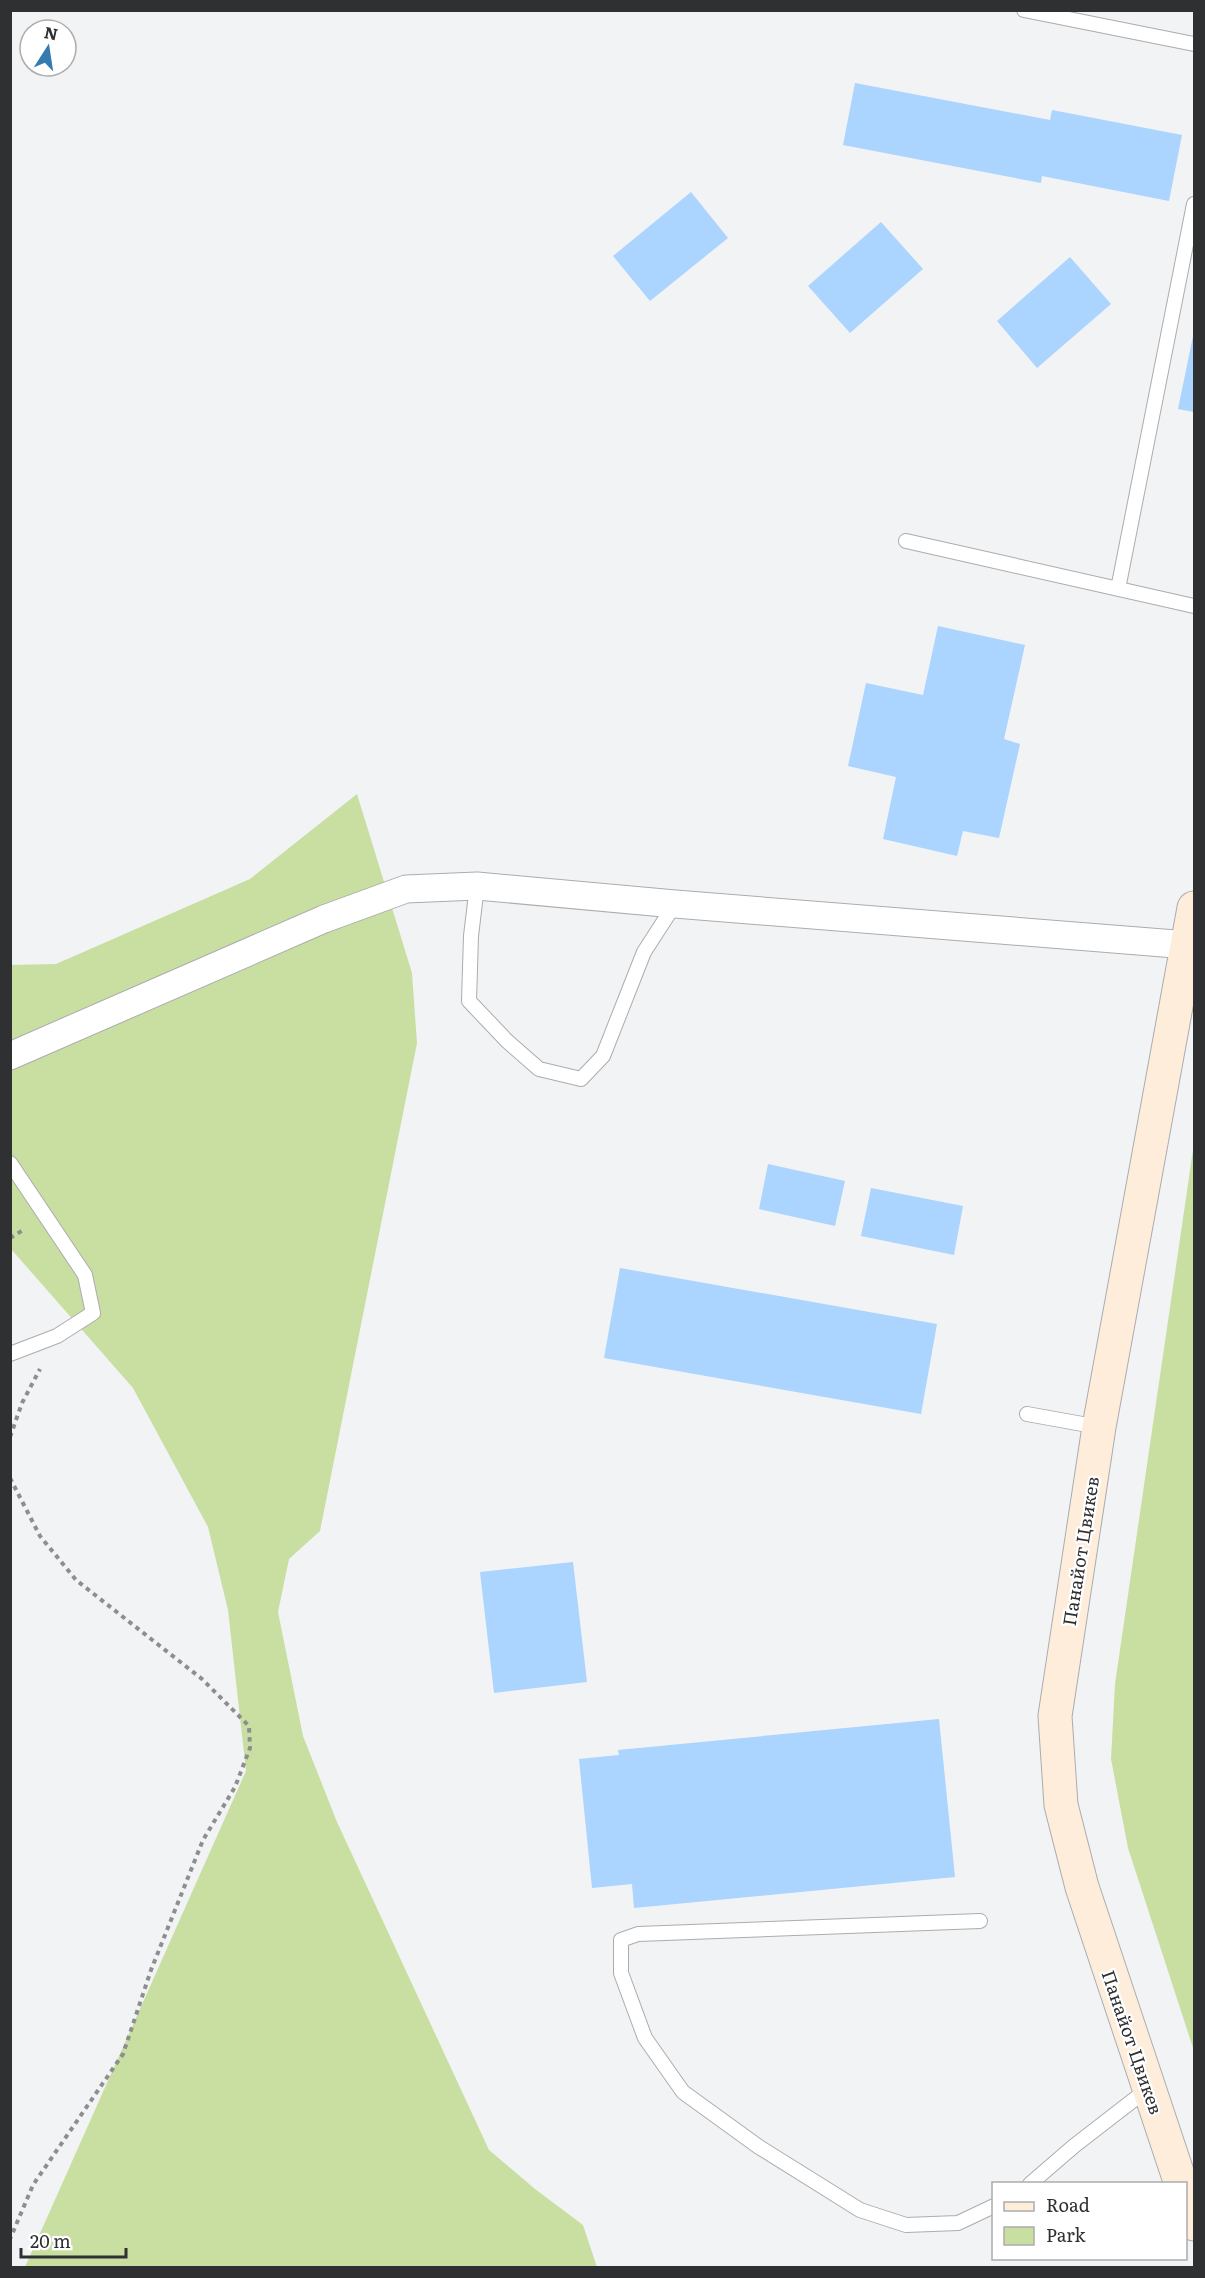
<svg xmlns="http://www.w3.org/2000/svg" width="1205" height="2278" font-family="Literata,serif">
<rect width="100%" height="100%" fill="#f1f3f5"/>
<!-- green -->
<path fill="#c9dfa1" d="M 357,794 L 412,973 L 417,1043 L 320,1531 L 289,1559 L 278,1612 L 303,1736 L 337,1822 L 489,2150 L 535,2189 L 583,2225 L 597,2267 L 25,2267 L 246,1771 L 228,1610 L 208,1527 L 133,1388 L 11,1249 L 10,965 L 56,964 L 250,879 Z
M 1194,1143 L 1194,2051 L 1128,1848 L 1111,1759 L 1115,1684 Z"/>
<!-- building -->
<path fill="#abd4fe" d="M 855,83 L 1050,120 L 1052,110 L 1182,135 L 1169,201 L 1042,176 L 1041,183 L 843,145 Z
M 691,192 L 728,238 L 650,301 L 613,256 Z
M 881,222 L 923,269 L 850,333 L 808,286 Z
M 1070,257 L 1111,304 L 1037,368 L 997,321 Z
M 1193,336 L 1194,336 L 1194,412 L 1178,409 Z
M 938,626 L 1025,645 L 1004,739 L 1020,744 L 999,838 L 963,831 L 957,856 L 883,839 L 896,777 L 848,766 L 866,683 L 923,695 Z
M 768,1164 L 845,1181 L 835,1226 L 759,1209 Z
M 871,1188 L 963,1206 L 954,1255 L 861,1236 Z
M 620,1268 L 937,1324 L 921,1414 L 604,1358 Z
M 573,1562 L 587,1682 L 494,1693 L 480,1572 Z
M 939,1719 L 955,1877 L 634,1908 L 632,1884 L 592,1888 L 579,1759 L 619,1755 L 618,1750 Z"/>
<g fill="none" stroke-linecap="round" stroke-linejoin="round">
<!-- lane casing -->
<g stroke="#abacae" stroke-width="16">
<path id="lane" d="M 1024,10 L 1194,44
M 906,541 L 1194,606
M 1118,589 L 1194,204
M 477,886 L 471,936 L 469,1001 L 507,1041 L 539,1069 L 581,1079 L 603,1056 L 644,952 L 675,904
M 10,1163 L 85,1275 L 93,1313 L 57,1336 L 10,1354
M 1027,1414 L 1099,1427
M 980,1921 L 638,1934 L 621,1940 L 621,1973 L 645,2038 L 683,2092 L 759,2147 L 860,2210 L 906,2225 L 958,2223 L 994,2206
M 1030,2184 L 1074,2146 L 1149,2088"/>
</g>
<!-- street casing -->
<g stroke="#abacae" stroke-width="29">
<path id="street" d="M 10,1056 L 324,919 L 406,889 L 477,886 L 675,904 L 1188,945"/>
</g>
<!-- secondary casing -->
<g stroke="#abacae" stroke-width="35">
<path id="secondary" d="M 1181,2184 L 1082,1887 L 1061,1805 L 1055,1716 L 1099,1427 L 1194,908
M 1186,2198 L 1194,2224"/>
</g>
<!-- path -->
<path stroke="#8c8e8f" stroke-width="4" stroke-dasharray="4.5 4.5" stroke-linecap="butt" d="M 10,1238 L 25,1229
M 10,1437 L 22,1403 L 40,1369
M 10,1478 L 40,1536 L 76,1580 L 202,1679 L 249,1726 L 250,1748 L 235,1787 L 203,1840 L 151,1970 L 123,2054 L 33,2185 L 10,2239"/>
<!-- lane -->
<use href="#lane" stroke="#fff" stroke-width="14"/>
<!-- street -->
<use href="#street" stroke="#fff" stroke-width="27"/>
<!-- secondary -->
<use href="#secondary" stroke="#feeddb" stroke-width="33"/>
</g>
<g text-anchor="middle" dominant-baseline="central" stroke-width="4.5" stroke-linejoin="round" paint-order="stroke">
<!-- street labels -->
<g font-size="18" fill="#2f3031" stroke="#fff">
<text transform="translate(1080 1551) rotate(-81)">Панайот Цвикев</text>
<text transform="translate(1133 2042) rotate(71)">Панайот Цвикев</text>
</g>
</g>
<!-- border -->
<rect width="1205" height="2278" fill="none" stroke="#2f3031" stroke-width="24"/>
<!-- legend -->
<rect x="992" y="2182" width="195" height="78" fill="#ffffff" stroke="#acacad" stroke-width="1.5"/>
<rect x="1004" y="2202" width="30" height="9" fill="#feeddb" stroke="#acacad" stroke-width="1.5"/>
<text x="1046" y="2212" font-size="18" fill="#2f3031">Road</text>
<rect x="1004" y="2227" width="30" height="18" fill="#c9dfa1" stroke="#acacad" stroke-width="1.5"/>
<text x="1046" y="2242" font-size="18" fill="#2f3031">Park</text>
<!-- north arrow -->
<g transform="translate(48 48) rotate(12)"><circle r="28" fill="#ffffff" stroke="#acacad" stroke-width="1.5"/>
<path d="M0-4.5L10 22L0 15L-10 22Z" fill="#367bb0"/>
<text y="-9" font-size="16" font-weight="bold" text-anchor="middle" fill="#2f3031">N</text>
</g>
<!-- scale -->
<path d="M21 2248v9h105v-9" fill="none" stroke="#2f3031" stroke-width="3"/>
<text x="30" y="2248" font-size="18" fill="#2f3031" stroke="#ffffff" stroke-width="4.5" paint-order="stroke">20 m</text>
</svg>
